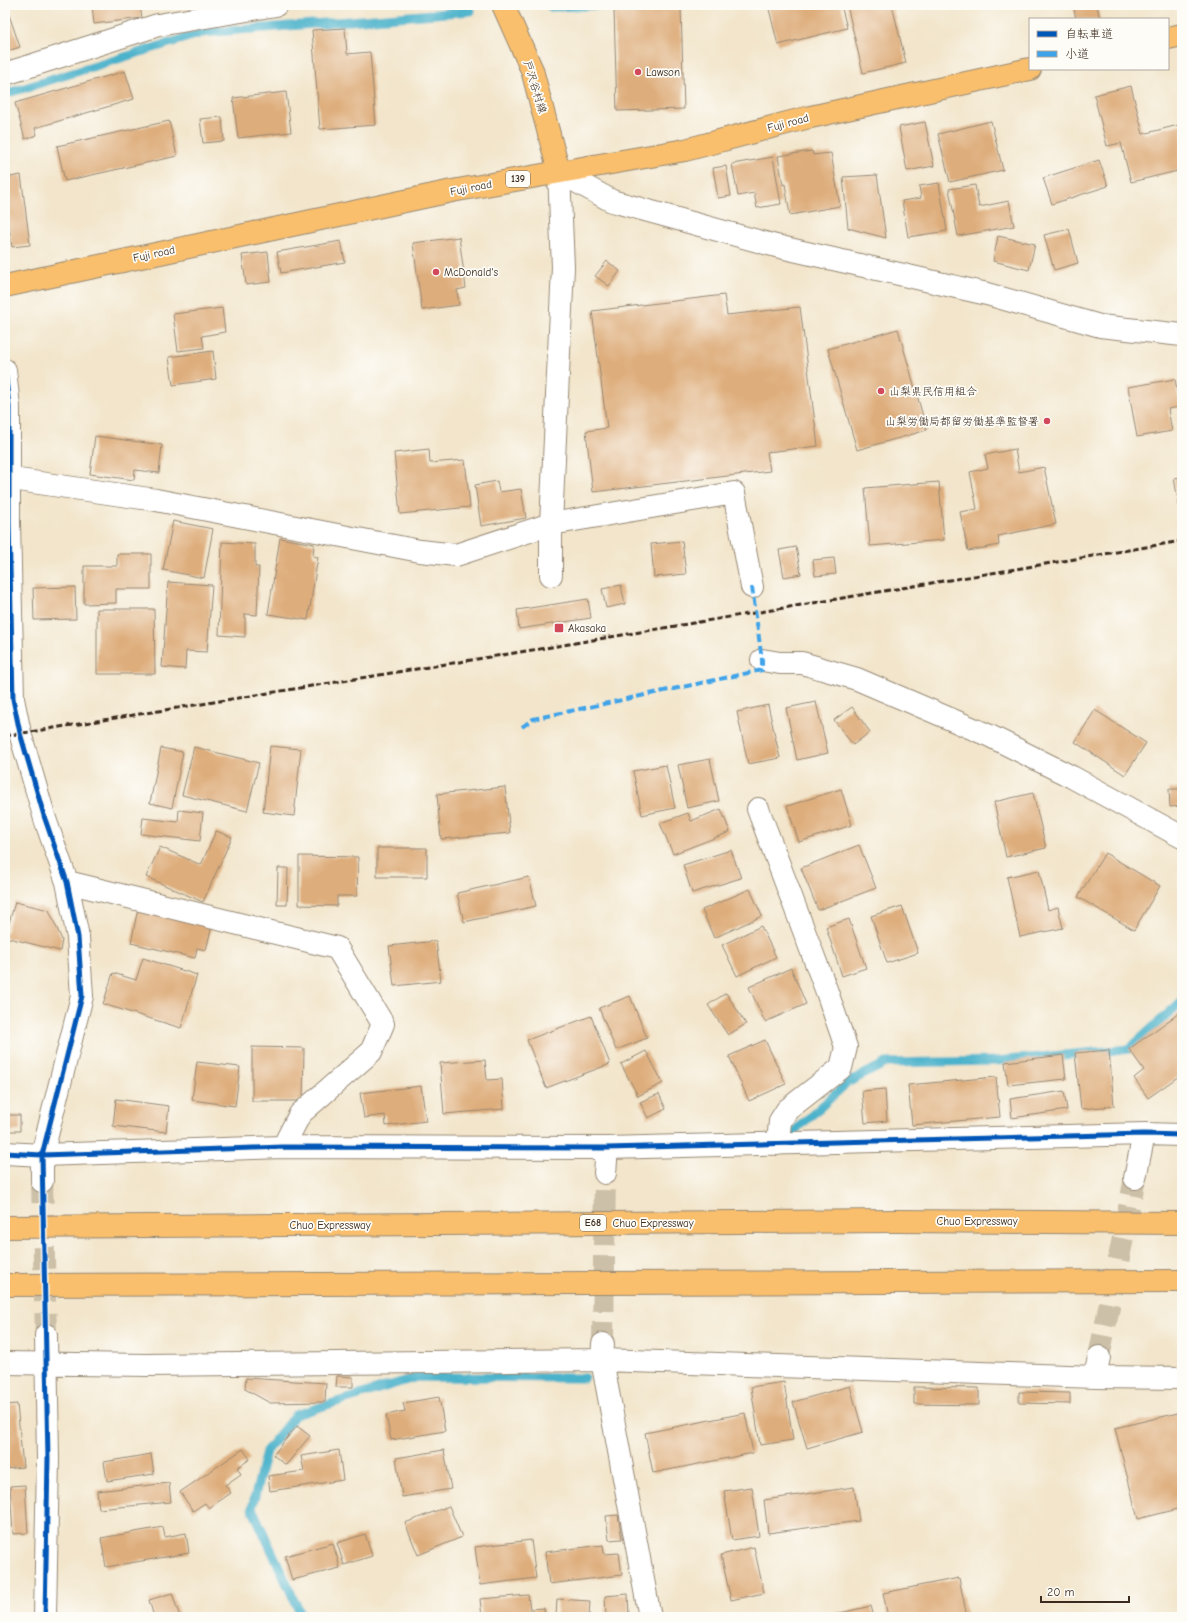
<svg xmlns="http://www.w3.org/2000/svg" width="1187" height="1622" font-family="'Comic Neue','Klee One',sans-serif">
<rect width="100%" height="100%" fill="#fdfcf7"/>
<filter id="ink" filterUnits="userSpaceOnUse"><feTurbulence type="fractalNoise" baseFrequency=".025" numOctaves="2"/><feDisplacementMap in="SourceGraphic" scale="8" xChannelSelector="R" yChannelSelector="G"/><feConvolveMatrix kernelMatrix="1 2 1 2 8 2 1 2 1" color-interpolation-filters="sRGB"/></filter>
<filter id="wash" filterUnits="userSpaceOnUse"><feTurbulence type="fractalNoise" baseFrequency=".012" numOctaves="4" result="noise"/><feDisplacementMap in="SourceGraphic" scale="16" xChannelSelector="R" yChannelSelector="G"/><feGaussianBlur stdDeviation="0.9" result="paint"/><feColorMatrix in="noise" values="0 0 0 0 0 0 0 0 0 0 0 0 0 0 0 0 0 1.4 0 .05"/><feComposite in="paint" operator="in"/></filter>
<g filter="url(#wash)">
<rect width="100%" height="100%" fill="#f2e5cb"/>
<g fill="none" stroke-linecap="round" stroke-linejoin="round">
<!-- stream -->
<path stroke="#4cb2cb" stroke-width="9" d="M 551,7 L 609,5
M 5,94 L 202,33 L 471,11
M 789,1136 L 847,1083 L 886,1063 L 996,1061 L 1129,1049 L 1182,1001
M 302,1617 L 252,1508 L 266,1451 L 295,1415 L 417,1377 L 584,1378"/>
</g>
<g id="blocks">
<!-- building -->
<path fill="#dead7b" d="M 92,5 L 140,5 L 142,18 L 94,24 Z
M 768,5 L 841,5 L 847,28 L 778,45 Z
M 847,5 L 892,5 L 906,63 L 863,73 Z
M 1073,5 L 1097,5 L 1100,19 L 1076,19 Z
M 681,8 L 684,109 L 617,111 L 614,10 Z
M 8,12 L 20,47 L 5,52 L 5,13 Z
M 345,28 L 347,54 L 370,52 L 376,125 L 320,129 L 312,30 Z
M 125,71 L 134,99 L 35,128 L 37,135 L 25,139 L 15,103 Z
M 1131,86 L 1143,134 L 1182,124 L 1182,170 L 1131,182 L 1121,143 L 1107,146 L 1094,95 Z
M 286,92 L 291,132 L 238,138 L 233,98 Z
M 222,117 L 224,141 L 203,143 L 200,119 Z
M 169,121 L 177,156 L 65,181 L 57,146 Z
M 991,121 L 1003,170 L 950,182 L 938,134 Z
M 925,122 L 934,166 L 907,171 L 899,127 Z
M 812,151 L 813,155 L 831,153 L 840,206 L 790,215 L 785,184 L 783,185 L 778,156 Z
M 773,157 L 781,204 L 757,208 L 754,193 L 738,196 L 732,164 Z
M 1099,160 L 1108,186 L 1052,204 L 1043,178 Z
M 726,166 L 731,196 L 718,198 L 713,168 Z
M 21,175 L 30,245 L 12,247 L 9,227 L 5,228 L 5,178 Z
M 877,175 L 886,238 L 848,228 L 843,177 Z
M 939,183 L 947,231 L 908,237 L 902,201 L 921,198 L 919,186 Z
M 975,185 L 979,207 L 1009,201 L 1014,226 L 958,236 L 949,189 Z
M 1069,229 L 1078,263 L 1054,270 L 1044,235 Z
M 998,236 L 1035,244 L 1029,270 L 993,261 Z
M 459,237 L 466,288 L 457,290 L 459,305 L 422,310 L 413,243 Z
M 341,241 L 345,262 L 281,273 L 277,252 Z
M 268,252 L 271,282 L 246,285 L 242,255 Z
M 607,261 L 620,271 L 609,286 L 595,276 Z
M 724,295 L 727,315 L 800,307 L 818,446 L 767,452 L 770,471 L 593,492 L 586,431 L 607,428 L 592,311 Z
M 222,308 L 225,332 L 202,336 L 204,348 L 178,351 L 173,314 Z
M 898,329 L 927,430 L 857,450 L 828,349 Z
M 213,351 L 216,379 L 173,385 L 169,357 Z
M 1175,379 L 1180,407 L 1168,409 L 1172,431 L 1137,437 L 1128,387 Z
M 95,436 L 162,445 L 159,473 L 135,470 L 134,480 L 90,474 Z
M 429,449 L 430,463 L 465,460 L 470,507 L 400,514 L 394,453 Z
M 1015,449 L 1019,472 L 1044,467 L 1056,524 L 998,536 L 999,545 L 968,551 L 960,512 L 977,509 L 970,472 L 988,468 L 985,455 Z
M 1182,477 L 1182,506 L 1179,506 L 1174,478 Z
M 497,481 L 499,492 L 521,489 L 526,518 L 481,526 L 475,485 Z
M 939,482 L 944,540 L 870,546 L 865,488 Z
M 173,521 L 213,529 L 204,578 L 163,570 Z
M 280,538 L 314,544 L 313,556 L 318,557 L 308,620 L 268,614 Z
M 682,541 L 686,574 L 654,577 L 651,544 Z
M 222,542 L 255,544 L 255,567 L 259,567 L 257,615 L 245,614 L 245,637 L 219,635 Z
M 796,547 L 801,574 L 784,577 L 779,550 Z
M 117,554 L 151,554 L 151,589 L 116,589 L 116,603 L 84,604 L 84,566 L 117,566 Z
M 834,558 L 836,574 L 815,576 L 813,560 Z
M 168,582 L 212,585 L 207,652 L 186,651 L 185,669 L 162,667 Z
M 621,585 L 625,604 L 606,608 L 602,589 Z
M 75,587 L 76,619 L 34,620 L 33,588 Z
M 588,599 L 591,618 L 519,629 L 517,610 Z
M 97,609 L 154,609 L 155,674 L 97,674 Z
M 816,702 L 828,753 L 797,760 L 786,708 Z
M 768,705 L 780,758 L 748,764 L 737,712 Z
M 852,707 L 870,732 L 853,745 L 834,720 Z
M 1095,710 L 1146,743 L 1125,775 L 1075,742 Z
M 270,746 L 301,749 L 294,816 L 263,812 Z
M 194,747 L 259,763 L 247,811 L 182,795 Z
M 161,748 L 183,752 L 172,808 L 150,803 Z
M 710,759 L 719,801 L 687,808 L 678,765 Z
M 666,765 L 675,808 L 642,815 L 633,771 Z
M 505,787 L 510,833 L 441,839 L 437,794 Z
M 841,789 L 852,825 L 799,842 L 787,806 Z
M 1169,789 L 1182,789 L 1182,806 L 1170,807 Z
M 1033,793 L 1046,848 L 1006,857 L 994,802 Z
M 721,809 L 730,832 L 673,854 L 660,823 L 688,813 L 691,821 Z
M 179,810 L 203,813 L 200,841 L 141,834 L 143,818 L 178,822 Z
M 216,831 L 232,837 L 203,902 L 146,877 L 160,847 L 201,865 Z
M 859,845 L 876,888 L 818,910 L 801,868 Z
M 377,848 L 427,848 L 427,877 L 377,877 Z
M 731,850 L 741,878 L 692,893 L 683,865 Z
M 1105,853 L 1160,886 L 1134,930 L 1078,897 Z
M 299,856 L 358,857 L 357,896 L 337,896 L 337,906 L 299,905 Z
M 278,868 L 288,868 L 287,905 L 277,905 Z
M 1039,870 L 1048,910 L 1058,907 L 1063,928 L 1020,937 L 1007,877 Z
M 529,877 L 536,906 L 464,922 L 457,893 Z
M 750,889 L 762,916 L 714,938 L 702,910 Z
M 15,902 L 49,910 L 62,940 L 60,951 L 5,937 Z
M 902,906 L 918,953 L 887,963 L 871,916 Z
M 138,908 L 212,925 L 206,950 L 197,948 L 195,958 L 131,943 Z
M 849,919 L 866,968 L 842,976 L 826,927 Z
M 761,926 L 776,957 L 737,976 L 722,945 Z
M 436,941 L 441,981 L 394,986 L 389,946 Z
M 143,958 L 197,975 L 181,1028 L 103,1004 L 113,973 L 136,980 Z
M 791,968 L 806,1004 L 765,1022 L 749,987 Z
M 726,993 L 746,1024 L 728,1035 L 708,1005 Z
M 630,996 L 647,1038 L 616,1050 L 599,1008 Z
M 1182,1011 L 1182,1074 L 1148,1098 L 1134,1078 L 1144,1070 L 1129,1049 Z
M 591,1016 L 610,1064 L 546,1088 L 527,1040 Z
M 765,1040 L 786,1084 L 749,1101 L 729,1056 Z
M 252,1047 L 304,1048 L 303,1101 L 252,1101 Z
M 1109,1050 L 1114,1106 L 1081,1109 L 1075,1053 Z
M 646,1051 L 663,1083 L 638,1096 L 621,1064 Z
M 1063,1055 L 1066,1079 L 1008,1085 L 1005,1062 Z
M 485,1060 L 487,1080 L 502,1079 L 504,1109 L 444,1114 L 440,1063 Z
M 197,1062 L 240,1067 L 235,1106 L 192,1100 Z
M 996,1077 L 1000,1117 L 912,1125 L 908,1085 Z
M 421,1086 L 426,1121 L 386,1126 L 385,1115 L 364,1118 L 360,1093 Z
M 885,1089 L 887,1121 L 865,1123 L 862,1091 Z
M 1064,1091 L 1067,1110 L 1012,1118 L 1010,1099 Z
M 659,1094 L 666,1109 L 648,1118 L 640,1102 Z
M 116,1099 L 169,1106 L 166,1132 L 113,1126 Z
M 5,1115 L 20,1115 L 20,1131 L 5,1131 Z
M 337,1376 L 353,1377 L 353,1387 L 336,1387 Z
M 246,1378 L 326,1383 L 325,1402 L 270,1403 L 245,1389 Z
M 784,1382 L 793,1440 L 760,1445 L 751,1387 Z
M 850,1386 L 863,1432 L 807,1448 L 793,1402 Z
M 914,1387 L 979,1388 L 979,1405 L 914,1404 Z
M 1019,1392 L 1070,1393 L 1070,1404 L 1019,1403 Z
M 439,1397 L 445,1431 L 391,1440 L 386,1415 L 405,1411 L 403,1403 Z
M 17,1404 L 23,1467 L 5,1469 L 5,1405 Z
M 1182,1412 L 1182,1508 L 1138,1519 L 1115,1428 Z
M 745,1413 L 753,1453 L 653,1473 L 645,1433 Z
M 297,1426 L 310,1436 L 286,1465 L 273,1455 Z
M 243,1449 L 250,1459 L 237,1468 L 241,1474 L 225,1485 L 231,1493 L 209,1508 L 205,1503 L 193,1511 L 180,1492 Z
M 339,1450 L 343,1480 L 270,1491 L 268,1476 L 304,1471 L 301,1456 Z
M 444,1450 L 451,1489 L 402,1497 L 396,1458 Z
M 151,1454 L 154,1474 L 107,1481 L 104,1462 Z
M 169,1483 L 171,1502 L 99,1509 L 97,1491 Z
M 25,1485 L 28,1533 L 13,1534 L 10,1486 Z
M 752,1487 L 759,1536 L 732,1540 L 724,1491 Z
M 854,1487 L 859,1521 L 768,1533 L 764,1500 Z
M 449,1506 L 462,1537 L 418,1555 L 405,1523 Z
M 618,1515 L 622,1539 L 609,1540 L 606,1516 Z
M 163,1527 L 165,1537 L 186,1533 L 189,1553 L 106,1567 L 101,1538 Z
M 365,1534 L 372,1556 L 344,1565 L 337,1543 Z
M 531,1540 L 536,1578 L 480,1585 L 475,1547 Z
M 333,1543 L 340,1568 L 292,1580 L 285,1556 Z
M 603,1545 L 604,1554 L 619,1553 L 622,1575 L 549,1584 L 545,1552 Z
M 754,1547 L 764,1593 L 731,1600 L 721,1555 Z
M 959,1578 L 967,1617 L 888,1617 L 883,1593 Z
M 1180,1592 L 1182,1592 L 1182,1617 L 1179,1617 Z
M 172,1593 L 180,1617 L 154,1617 L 149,1600 Z
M 628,1594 L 629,1617 L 606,1617 L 605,1596 Z
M 528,1595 L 530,1609 L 544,1608 L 545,1617 L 482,1617 L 480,1599 Z
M 557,1599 L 590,1601 L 589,1617 L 556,1617 Z
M 871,1606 L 874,1617 L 827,1617 L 827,1616 Z"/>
</g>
</g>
<g filter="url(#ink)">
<use href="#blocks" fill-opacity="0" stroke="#968874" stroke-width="1"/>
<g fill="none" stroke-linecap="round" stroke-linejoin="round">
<!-- minor-tunnel -->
<path stroke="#cdc0a8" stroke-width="22" stroke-dasharray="22 11" stroke-linecap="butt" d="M 42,1181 L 46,1335
M 603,1344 L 605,1173
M 1099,1357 L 1135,1178"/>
<!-- minor casing -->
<g stroke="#968874" stroke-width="24">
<path id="minor" d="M 5,74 L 158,25 L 276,5
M 559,172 L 612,201 L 776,246 L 987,294 L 1100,326 L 1182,335
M 5,370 L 9,407 L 9,523 L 13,699 L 20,733 L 45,819 L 67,882 L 78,937 L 82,996 L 42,1155 L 42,1181
M 5,478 L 156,500 L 420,551 L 456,555 L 551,524 L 734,493 L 752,587
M 551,575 L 551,524 L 563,267 L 559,172
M 762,660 L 780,663 L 802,663 L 857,679 L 990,736 L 1072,777 L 1182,837
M 758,809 L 827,992 L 846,1047 L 841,1068 L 787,1110 L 780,1121 L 778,1144
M 67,882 L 337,948 L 383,1024 L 371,1052 L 300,1114 L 283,1147
M 5,1153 L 42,1155 L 283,1147 L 607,1148 L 1144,1134 L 1182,1135
M 605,1173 L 607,1148
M 1135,1178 L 1144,1134
M 603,1344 L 602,1360 L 650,1617
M 5,1363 L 147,1365 L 602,1360 L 1095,1377 L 1182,1378
M 1095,1377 L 1099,1357
M 45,1617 L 48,1459 L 46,1335"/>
</g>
<!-- major casing -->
<g stroke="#968874" stroke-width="24">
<path id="major" d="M 503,5 L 532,70 L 559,172"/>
</g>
<!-- highway casing -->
<g stroke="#968874" stroke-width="24">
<path id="highway" d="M 1168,38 L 1182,35
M 5,286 L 452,191 L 685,150 L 806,118 L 1030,69
M 5,1227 L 897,1221 L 1182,1223
M 5,1285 L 1182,1281"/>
</g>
<!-- minor -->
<use href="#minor" stroke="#fff" stroke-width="22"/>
<!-- major -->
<use href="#major" stroke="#f9bf6d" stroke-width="22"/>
<!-- highway -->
<use href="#highway" stroke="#f9bf6d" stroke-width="22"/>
<!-- rail -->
<path stroke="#3b2a1e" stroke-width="3" stroke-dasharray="6 3" stroke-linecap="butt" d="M 5,736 L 545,648 L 1182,541"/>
<!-- quiet -->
<path stroke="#3fa3ea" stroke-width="4" stroke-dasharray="8 4" stroke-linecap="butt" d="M 522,727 L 533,719 L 762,670 L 762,660 L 752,587"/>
<!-- cycleway casing -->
<g stroke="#fdfcf7" stroke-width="8">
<path id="cycleway" d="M 5,370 L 9,407 L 9,523 L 13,699 L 20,733 L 45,819 L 67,882 L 78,937 L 82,996 L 42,1155 L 48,1459 L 45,1617
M 5,1153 L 42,1155 L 283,1147 L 607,1148 L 1144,1134 L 1182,1135"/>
</g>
<!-- cycleway -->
<use href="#cycleway" stroke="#0057b8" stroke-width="5"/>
</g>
</g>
<!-- markers -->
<g fill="#d1495b" stroke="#fdfcf7" stroke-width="1.5">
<circle cx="638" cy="72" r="4"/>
<circle cx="436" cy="272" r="4"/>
<circle cx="881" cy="391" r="4"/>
<circle cx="1047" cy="421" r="4"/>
<rect x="554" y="623" width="10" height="10" rx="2"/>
</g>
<g text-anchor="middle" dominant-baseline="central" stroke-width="3.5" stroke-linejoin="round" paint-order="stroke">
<!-- shield labels -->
<g fill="#fdfcf7" stroke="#75695f" stroke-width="1">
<rect x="506" y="171" width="24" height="16" rx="3"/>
<rect x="580" y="1215" width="26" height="16" rx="3"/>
</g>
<g font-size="10" font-weight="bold" fill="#3b2a1e">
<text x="518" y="179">139</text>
<text x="593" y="1223">E68</text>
</g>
<!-- poi labels -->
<g font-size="11" fill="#3b2a1e" stroke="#fdfcf7" text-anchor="start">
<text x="646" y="72">Lawson</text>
<text x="444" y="272">McDonald's</text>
<text x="889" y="391">山梨県民信用組合</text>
<text x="1039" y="421" text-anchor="end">山梨労働局都留労働基準監督署</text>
<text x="568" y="628">Akasaka</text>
</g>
<!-- street labels -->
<g font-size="11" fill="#3b2a1e" stroke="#fdfcf7">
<text transform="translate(535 87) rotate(73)">戸沢谷村線</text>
<text transform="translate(788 123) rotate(-15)">Fuji road</text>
<text transform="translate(471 188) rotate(-11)">Fuji road</text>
<text transform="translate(154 254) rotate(-12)">Fuji road</text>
<text x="977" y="1221">Chuo Expressway</text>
<text x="653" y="1223">Chuo Expressway</text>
<text x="330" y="1225">Chuo Expressway</text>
</g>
</g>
<!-- margin -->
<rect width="1187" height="1622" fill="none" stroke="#fdfcf7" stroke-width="20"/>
<!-- legend -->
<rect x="1029" y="18" width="140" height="52" fill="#fdfcf7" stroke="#afa8a0"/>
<rect x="1037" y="31" width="20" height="6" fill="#0057b8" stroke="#afa8a0"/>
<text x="1065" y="38" font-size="12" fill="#3b2a1e">自転車道</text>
<rect x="1037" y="51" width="20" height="6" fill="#3fa3ea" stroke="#afa8a0"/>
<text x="1065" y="58" font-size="12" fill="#3b2a1e">小道</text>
<!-- scale -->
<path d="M1041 1596v6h88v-6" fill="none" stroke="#3b2a1e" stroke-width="2"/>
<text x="1047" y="1596" font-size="12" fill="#3b2a1e" stroke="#fdfcf7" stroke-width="3" paint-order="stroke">20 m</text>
</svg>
